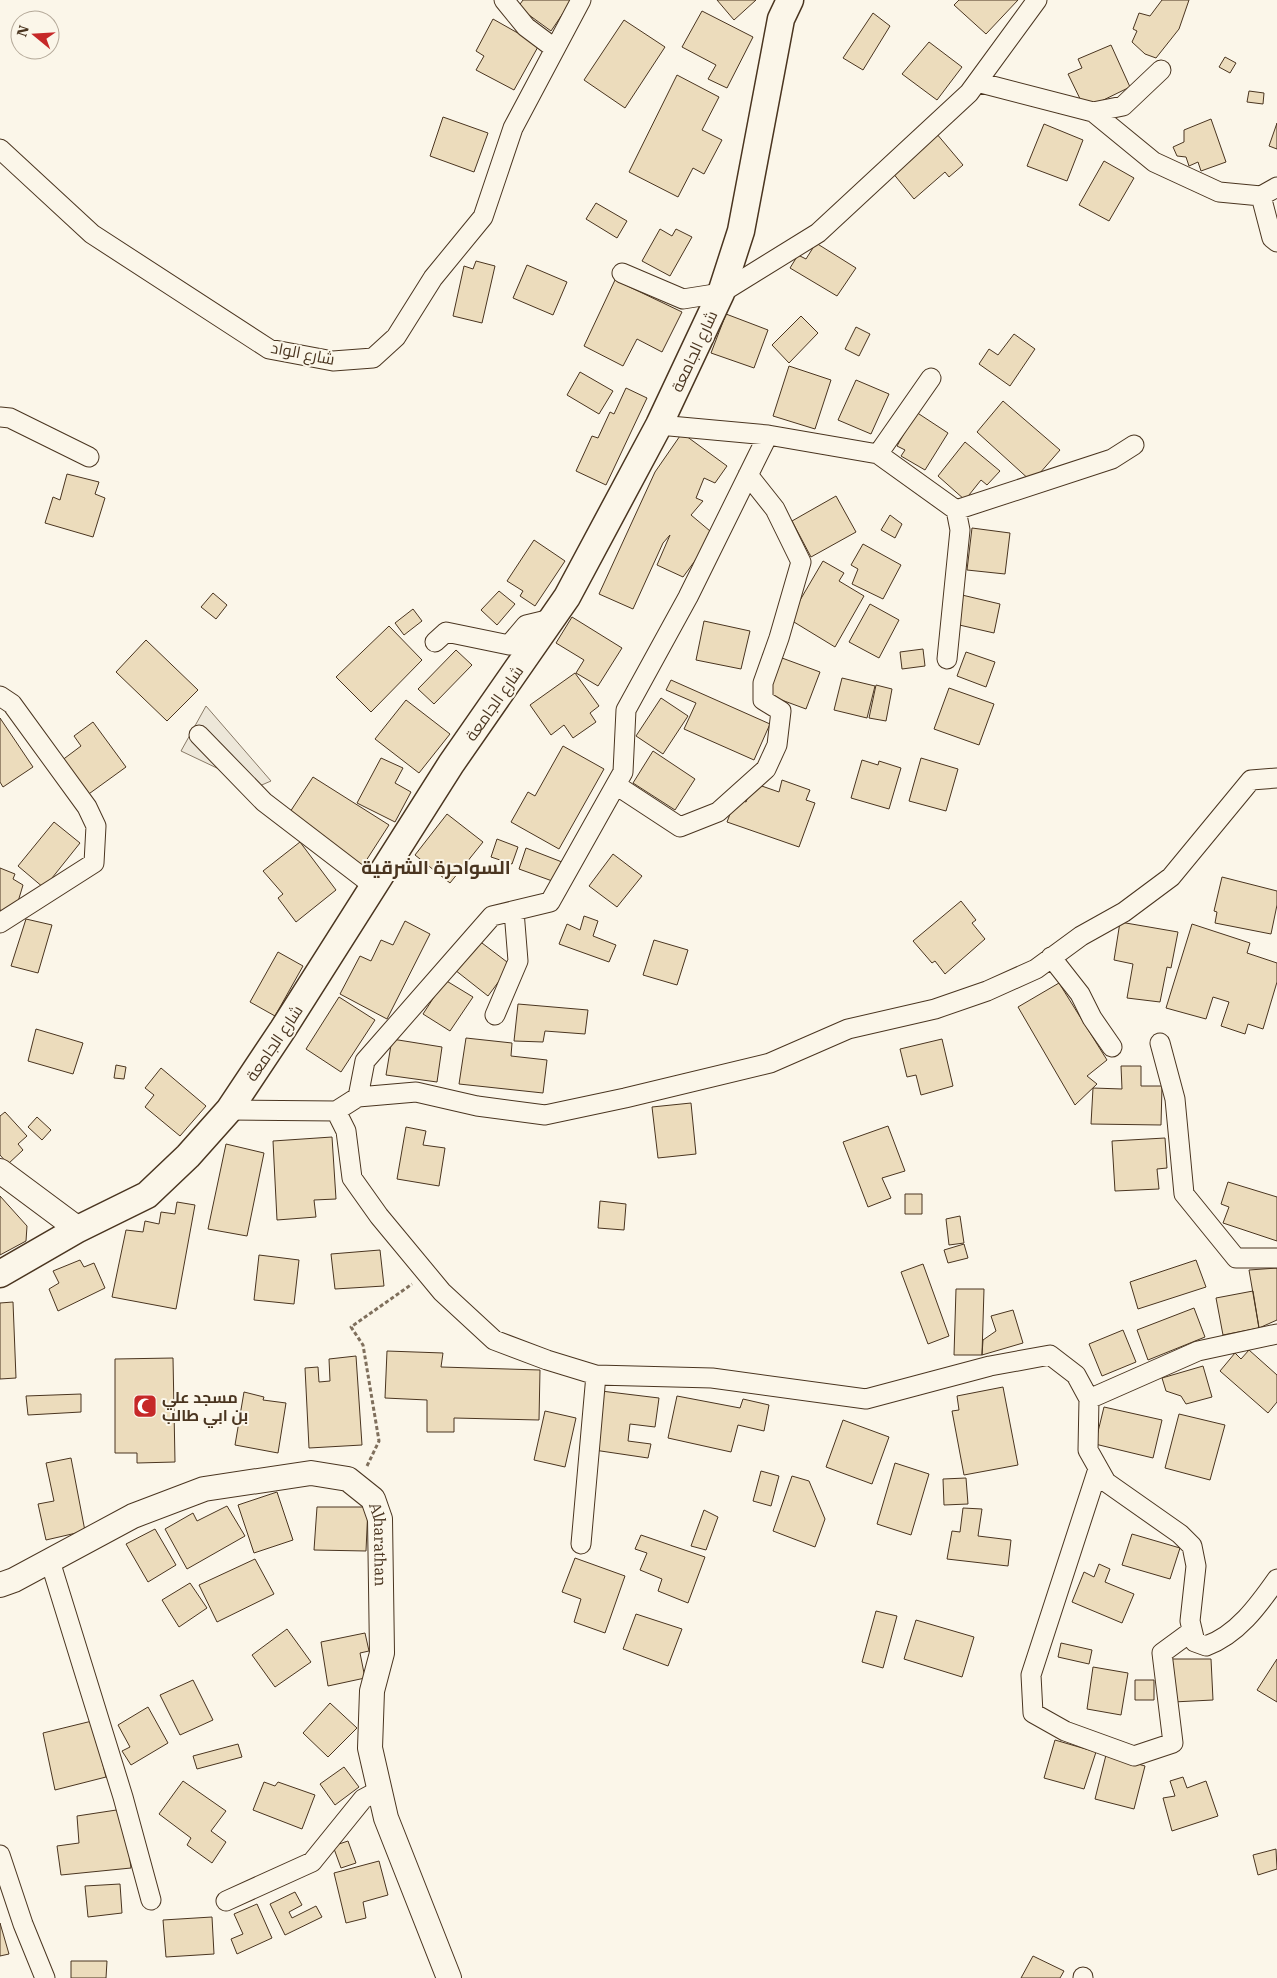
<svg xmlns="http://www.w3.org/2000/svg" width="1277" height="1978" font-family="'IBM Plex Serif',Cairo,serif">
<rect width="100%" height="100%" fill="#fbf6e9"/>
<!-- parking -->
<path fill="#ede7d9" stroke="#887966" d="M 206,706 L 271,781 L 257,787 L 181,751 Z"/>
<!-- building -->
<path fill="#ecdcbc" stroke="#4a3520" d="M 523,0 L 572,0 L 551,31 L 518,7 Z
M 717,0 L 756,0 L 734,20 Z
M 959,0 L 1018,0 L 986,34 L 954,5 Z
M 1162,0 L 1189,0 L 1179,29 L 1156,58 L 1145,54 L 1132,42 L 1137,31 L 1133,29 L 1139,13 L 1150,16 Z
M 702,11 L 753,37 L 727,88 L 708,79 L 716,65 L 682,47 Z
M 873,13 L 890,26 L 863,70 L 843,58 Z
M 493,19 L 539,45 L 514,90 L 476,70 L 484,56 L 476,51 Z
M 624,20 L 665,47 L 625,108 L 584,80 Z
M 929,42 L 962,67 L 937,100 L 902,74 Z
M 1111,45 L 1130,87 L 1085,109 L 1068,74 L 1082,68 L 1078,59 Z
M 1225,57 L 1236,63 L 1230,73 L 1219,67 Z
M 677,75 L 719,97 L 702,130 L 722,140 L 704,174 L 693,168 L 678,197 L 629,172 Z
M 1249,91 L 1264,93 L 1263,104 L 1247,102 Z
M 443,117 L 488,133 L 474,172 L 430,156 Z
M 1211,119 L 1226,162 L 1201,171 L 1198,162 L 1189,166 L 1186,157 L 1177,156 L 1173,147 L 1184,142 L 1184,130 Z
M 1277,123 L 1277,149 L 1269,146 Z
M 1044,124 L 1083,140 L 1067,181 L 1027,166 Z
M 936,133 L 963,165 L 949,177 L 945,172 L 914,199 L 892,172 Z
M 1104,161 L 1134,178 L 1109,221 L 1079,205 Z
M 596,203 L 627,221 L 617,238 L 586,219 Z
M 660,229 L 672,236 L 676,229 L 692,237 L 670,276 L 642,261 Z
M 816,243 L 856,268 L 837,296 L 790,268 L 798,255 L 806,259 Z
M 476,261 L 495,266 L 482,323 L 453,316 L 464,266 L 473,269 Z
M 527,265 L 567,282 L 553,315 L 513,298 Z
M 615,280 L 682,312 L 662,352 L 637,339 L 623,366 L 584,346 Z
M 726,314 L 768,330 L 754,368 L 711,353 Z
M 801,316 L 818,333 L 789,363 L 772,345 Z
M 856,327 L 870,334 L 859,356 L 845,349 Z
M 1014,334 L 1035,349 L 1010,386 L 979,364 L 989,349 L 998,355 Z
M 789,366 L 831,380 L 815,429 L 773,416 Z
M 580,372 L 613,391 L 599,414 L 567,395 Z
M 856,380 L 889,394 L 871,434 L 838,420 Z
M 626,388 L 647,398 L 606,485 L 576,471 L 592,436 L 598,438 L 610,412 L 614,414 Z
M 1003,401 L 1060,450 L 1032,482 L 977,432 Z
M 916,412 L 948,433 L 925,470 L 901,456 L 905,450 L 897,446 Z
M 682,433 L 727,466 L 715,483 L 704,478 L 696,498 L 703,501 L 691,515 L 710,531 L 697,558 L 683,577 L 657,565 L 670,535 L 663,543 L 633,609 L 599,594 L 655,472 Z
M 965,442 L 1000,471 L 987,485 L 981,480 L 965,500 L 938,476 Z
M 67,474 L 99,482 L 95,494 L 105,498 L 93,537 L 45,523 L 53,497 L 60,500 Z
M 836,496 L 856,532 L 811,557 L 792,521 Z
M 890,515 L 902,524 L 895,538 L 881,530 Z
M 972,528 L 1010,533 L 1005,574 L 967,570 Z
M 534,540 L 565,561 L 535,606 L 520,596 L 523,591 L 507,581 Z
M 863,544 L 901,565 L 883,599 L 852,584 L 858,569 L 851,565 Z
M 823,561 L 844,573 L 839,581 L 864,596 L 835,647 L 789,619 Z
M 499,591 L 515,604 L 497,625 L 481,610 Z
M 213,593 L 227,605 L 216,619 L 201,607 Z
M 962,595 L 1000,604 L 994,633 L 955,624 Z
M 870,604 L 899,620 L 879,658 L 849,642 Z
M 413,609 L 422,621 L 404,635 L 395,623 Z
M 572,617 L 622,648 L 598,686 L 576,673 L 584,660 L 556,643 Z
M 704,621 L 750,631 L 741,669 L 696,660 Z
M 389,626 L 422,660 L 371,712 L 336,677 Z
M 146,640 L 198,690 L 167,721 L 116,672 Z
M 923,649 L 925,666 L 902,669 L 900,652 Z
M 456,650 L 472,665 L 434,704 L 418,689 Z
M 966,652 L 995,662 L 986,687 L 957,676 Z
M 782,658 L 820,672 L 806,709 L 768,695 Z
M 575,673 L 599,706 L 590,713 L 596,722 L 573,738 L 564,725 L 551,735 L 530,705 Z
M 842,678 L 875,686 L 867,718 L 834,710 Z
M 671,680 L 770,724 L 754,760 L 684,729 L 696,703 L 666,690 Z
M 876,685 L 892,689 L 886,721 L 869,718 Z
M 949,688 L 994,704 L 979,745 L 934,729 Z
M 661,698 L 688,716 L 663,754 L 636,736 Z
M 406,700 L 450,734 L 419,773 L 375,739 Z
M 0,718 L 33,767 L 3,787 L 0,782 Z
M 93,722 L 126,767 L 86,796 L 61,761 L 81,746 L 74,736 Z
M 563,746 L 604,769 L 559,849 L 511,822 L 528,792 L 535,796 Z
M 653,751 L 695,779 L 675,810 L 633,783 Z
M 381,758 L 403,768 L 395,783 L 411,792 L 395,822 L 357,803 Z
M 921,758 L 958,769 L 946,811 L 909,801 Z
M 862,760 L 878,765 L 879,761 L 901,768 L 889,809 L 851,798 Z
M 313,777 L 389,825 L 362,867 L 290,812 Z
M 782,780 L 810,790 L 806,800 L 815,803 L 799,847 L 727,822 L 736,798 L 746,802 L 753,783 L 779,792 Z
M 447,814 L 483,842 L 450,883 L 415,855 Z
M 54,822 L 80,843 L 44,888 L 18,866 Z
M 497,839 L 518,847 L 512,864 L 491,857 Z
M 300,842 L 336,890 L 296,922 L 278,898 L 283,894 L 263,871 Z
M 526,848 L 562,862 L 555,882 L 519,869 Z
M 613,854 L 642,876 L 617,907 L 589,886 Z
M 0,868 L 15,874 L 13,879 L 23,885 L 17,905 L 3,912 L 0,910 Z
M 1222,877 L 1277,891 L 1277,905 L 1271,934 L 1215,923 L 1217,912 L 1214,911 Z
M 961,901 L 976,920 L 972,923 L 985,939 L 945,974 L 935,961 L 932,963 L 913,941 Z
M 584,916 L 598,921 L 593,936 L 616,945 L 609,962 L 559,944 L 567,924 L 580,930 Z
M 26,919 L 52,925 L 38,973 L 11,966 Z
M 405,921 L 430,934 L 387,1019 L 340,994 L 360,956 L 371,961 L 381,940 L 393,945 Z
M 1120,922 L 1178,932 L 1171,968 L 1167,967 L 1160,1002 L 1127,998 L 1133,964 L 1114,960 Z
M 1192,924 L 1250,943 L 1247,953 L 1277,963 L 1277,982 L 1263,1029 L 1248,1024 L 1245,1034 L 1221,1026 L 1229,1002 L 1213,997 L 1206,1019 L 1166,1008 Z
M 478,940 L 511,965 L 488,996 L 455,970 Z
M 654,940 L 688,950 L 677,985 L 643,975 Z
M 278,952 L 303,966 L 275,1016 L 250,1002 Z
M 445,980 L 473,997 L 450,1031 L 423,1014 Z
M 1059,983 L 1107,1060 L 1087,1076 L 1097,1084 L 1075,1105 L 1018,1007 Z
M 339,997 L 375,1020 L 341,1072 L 306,1049 Z
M 518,1004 L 588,1010 L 585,1034 L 545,1031 L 543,1042 L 514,1041 Z
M 36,1029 L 83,1043 L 73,1074 L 28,1061 Z
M 466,1038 L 512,1043 L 511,1056 L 547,1060 L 543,1093 L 459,1084 Z
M 392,1039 L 442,1047 L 437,1082 L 386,1075 Z
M 942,1039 L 953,1086 L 921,1095 L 916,1075 L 907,1077 L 900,1049 Z
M 116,1065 L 126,1067 L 124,1079 L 114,1078 Z
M 1121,1066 L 1141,1066 L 1141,1086 L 1162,1086 L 1161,1125 L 1091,1124 L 1093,1088 L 1122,1089 Z
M 161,1068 L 206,1106 L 180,1136 L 145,1107 L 154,1095 L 145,1088 Z
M 691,1103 L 696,1154 L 658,1158 L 652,1107 Z
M 5,1112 L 27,1136 L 18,1144 L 23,1150 L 8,1164 L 0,1155 L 0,1116 Z
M 37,1117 L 51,1130 L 42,1140 L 28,1127 Z
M 888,1126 L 905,1171 L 882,1178 L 891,1198 L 868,1207 L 843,1142 Z
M 406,1127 L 426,1131 L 423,1145 L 445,1148 L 439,1186 L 397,1179 Z
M 332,1137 L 336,1199 L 314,1200 L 316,1217 L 277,1220 L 273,1141 Z
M 1165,1138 L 1167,1168 L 1157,1169 L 1159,1189 L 1115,1191 L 1112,1141 Z
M 226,1144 L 264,1153 L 247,1236 L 208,1229 Z
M 1228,1182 L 1277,1197 L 1277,1241 L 1223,1223 L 1229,1207 L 1221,1204 Z
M 905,1194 L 922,1194 L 922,1214 L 905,1214 Z
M 0,1196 L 27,1226 L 26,1241 L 0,1255 Z
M 600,1201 L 626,1204 L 624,1230 L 598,1228 Z
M 177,1202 L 195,1205 L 176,1309 L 112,1297 L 126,1230 L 143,1232 L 145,1221 L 159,1224 L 161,1212 L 175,1214 Z
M 960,1216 L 964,1243 L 949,1245 L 946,1219 Z
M 964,1244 L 968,1258 L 948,1263 L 944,1250 Z
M 380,1250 L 384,1286 L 335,1289 L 331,1254 Z
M 259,1255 L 299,1260 L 294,1304 L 254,1300 Z
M 80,1260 L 84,1267 L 94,1263 L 105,1288 L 58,1311 L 49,1289 L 59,1283 L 53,1271 Z
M 1196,1260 L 1206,1287 L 1138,1309 L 1130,1282 Z
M 923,1264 L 949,1336 L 928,1344 L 901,1272 Z
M 1277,1268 L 1277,1320 L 1259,1328 L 1249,1270 Z
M 956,1289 L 984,1289 L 982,1355 L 954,1355 Z
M 1253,1291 L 1259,1328 L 1223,1335 L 1216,1298 Z
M 13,1302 L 16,1378 L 0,1379 L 0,1303 Z
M 1194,1308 L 1205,1337 L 1148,1360 L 1137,1330 Z
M 1013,1310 L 1023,1343 L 982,1355 L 983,1340 L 996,1331 L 991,1316 Z
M 1123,1330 L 1136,1362 L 1102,1376 L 1089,1344 Z
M 1249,1350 L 1277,1375 L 1277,1402 L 1268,1413 L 1220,1371 L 1235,1353 L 1241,1359 Z
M 387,1351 L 443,1353 L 441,1367 L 540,1370 L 539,1420 L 454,1418 L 454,1432 L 427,1432 L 427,1400 L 385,1398 Z
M 356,1356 L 362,1445 L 309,1448 L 305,1368 L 318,1367 L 319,1382 L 330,1381 L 329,1359 Z
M 173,1358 L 175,1462 L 137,1463 L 137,1453 L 115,1453 L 115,1359 Z
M 1203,1366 L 1212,1397 L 1186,1404 L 1181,1396 L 1166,1391 L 1162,1378 Z
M 1003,1387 L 1018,1465 L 964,1475 L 952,1411 L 959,1410 L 957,1396 Z
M 601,1391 L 659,1398 L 655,1427 L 630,1424 L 628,1441 L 651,1444 L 648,1458 L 594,1450 Z
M 244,1392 L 264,1397 L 263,1400 L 286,1403 L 278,1453 L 235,1445 Z
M 81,1394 L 81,1412 L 28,1415 L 26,1396 Z
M 677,1396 L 740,1408 L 743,1399 L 769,1405 L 764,1431 L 738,1425 L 731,1452 L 668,1438 Z
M 1104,1407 L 1162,1420 L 1153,1458 L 1095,1444 Z
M 545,1411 L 576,1418 L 565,1467 L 534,1460 Z
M 1179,1414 L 1225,1425 L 1210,1480 L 1165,1468 Z
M 843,1420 L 889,1437 L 872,1484 L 826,1467 Z
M 71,1458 L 85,1531 L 46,1540 L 38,1504 L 54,1501 L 46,1463 Z
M 895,1463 L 929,1474 L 911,1535 L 877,1524 Z
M 761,1471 L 779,1476 L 771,1506 L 753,1501 Z
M 792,1476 L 809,1481 L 825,1519 L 815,1547 L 773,1531 Z
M 966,1478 L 968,1504 L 944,1505 L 943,1479 Z
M 277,1492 L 293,1540 L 254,1553 L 238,1505 Z
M 227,1506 L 245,1536 L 187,1569 L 165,1529 L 193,1513 L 197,1521 Z
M 317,1507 L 368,1507 L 366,1551 L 314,1550 Z
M 963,1508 L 982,1509 L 978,1536 L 1011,1540 L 1008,1566 L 947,1559 L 952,1531 L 960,1532 Z
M 704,1510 L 718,1517 L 706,1550 L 691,1546 Z
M 155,1529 L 176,1565 L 148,1582 L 126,1544 Z
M 1132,1534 L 1180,1548 L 1170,1579 L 1122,1565 Z
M 641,1535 L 705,1557 L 688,1603 L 658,1591 L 662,1579 L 640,1570 L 647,1553 L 635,1549 Z
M 575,1558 L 625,1576 L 605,1633 L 574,1622 L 581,1599 L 562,1592 Z
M 255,1559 L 274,1594 L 217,1622 L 199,1585 Z
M 1099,1564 L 1110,1569 L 1105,1582 L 1134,1594 L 1122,1623 L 1072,1602 L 1084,1572 L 1094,1577 Z
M 190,1583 L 207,1608 L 179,1627 L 162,1600 Z
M 876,1611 L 897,1616 L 883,1668 L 862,1662 Z
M 636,1614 L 682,1629 L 668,1666 L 623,1649 Z
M 916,1620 L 974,1637 L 962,1677 L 904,1659 Z
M 287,1629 L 311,1662 L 275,1687 L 252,1655 Z
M 365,1633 L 369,1651 L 360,1653 L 365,1678 L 328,1686 L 321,1642 Z
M 1061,1643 L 1092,1650 L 1089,1664 L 1058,1657 Z
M 1172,1659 L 1211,1659 L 1213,1700 L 1173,1702 Z
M 1277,1659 L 1277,1702 L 1257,1690 Z
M 1093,1667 L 1128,1673 L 1121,1715 L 1087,1709 Z
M 193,1680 L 213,1720 L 180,1735 L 160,1695 Z
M 1135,1680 L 1154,1680 L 1154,1700 L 1135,1700 Z
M 330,1703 L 357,1728 L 328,1757 L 303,1733 Z
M 148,1707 L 168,1743 L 131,1765 L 122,1751 L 130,1747 L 118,1725 Z
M 92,1721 L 106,1777 L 55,1790 L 43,1733 Z
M 1055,1740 L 1096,1752 L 1084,1789 L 1044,1778 Z
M 238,1744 L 242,1757 L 197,1769 L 193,1756 Z
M 1106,1755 L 1145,1766 L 1134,1809 L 1095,1799 Z
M 344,1767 L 359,1787 L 335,1805 L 320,1784 Z
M 1183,1777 L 1187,1788 L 1206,1781 L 1218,1816 L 1172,1831 L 1163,1798 L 1175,1796 L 1170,1781 Z
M 183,1781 L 226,1811 L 211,1831 L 226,1842 L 212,1863 L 187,1845 L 191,1838 L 159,1814 Z
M 264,1782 L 275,1786 L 278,1782 L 315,1795 L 302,1829 L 253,1810 Z
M 123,1809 L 131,1868 L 61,1875 L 57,1846 L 79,1843 L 77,1816 Z
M 348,1841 L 356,1863 L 341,1868 L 333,1846 Z
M 1276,1849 L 1277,1869 L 1258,1875 L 1253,1855 Z
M 379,1861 L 388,1895 L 363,1902 L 366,1918 L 346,1923 L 334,1873 Z
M 120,1884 L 122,1913 L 88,1917 L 85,1886 Z
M 295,1892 L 302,1905 L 289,1912 L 292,1918 L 316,1906 L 322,1917 L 285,1935 L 270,1904 Z
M 257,1904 L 272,1938 L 237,1954 L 231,1939 L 243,1934 L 234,1914 Z
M 212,1917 L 214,1954 L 166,1957 L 163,1920 Z
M 0,1923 L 9,1954 L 0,1956 Z
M 1033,1956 L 1064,1971 L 1060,1978 L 1021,1978 Z
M 71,1961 L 107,1961 L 106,1978 L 71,1978 Z"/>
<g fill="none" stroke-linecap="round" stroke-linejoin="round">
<!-- minor casing -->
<g stroke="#4a3520" stroke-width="21">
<path id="minor" d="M 504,0 L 526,27 L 554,48
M 977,82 L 1093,112 L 1154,162 L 1219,192 L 1261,196 L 1277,187
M 1093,112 L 1123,106 L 1161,70
M 0,149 L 92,234 L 269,349 L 333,361 L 373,358 L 396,337 L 433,278 L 483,217 L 513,128 L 581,0
M 1261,196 L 1272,238 L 1277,242
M 622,273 L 683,299 L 721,293 L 818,233 L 969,93 L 1037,0
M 0,417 L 10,418 L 89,457
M 659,425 L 768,435 L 878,454 L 956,510 L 960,530 L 947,659
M 878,454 L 931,378
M 956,510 L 1112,459 L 1134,445
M 435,642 L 446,632 L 509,645 L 526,625 L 551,619
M 0,696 L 12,704 L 87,807 L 96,826 L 94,863 L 0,923
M 199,735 L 264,802 L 375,887
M 616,785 L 680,827 L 718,812 L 766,769 L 777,745 L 781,711 L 763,700 L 763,683 L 779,638 L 801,562 L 775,509 L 748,475
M 1051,957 L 1080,994 L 1092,1018 L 1112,1047
M 495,1015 L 518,961 L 514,911
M 1160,1043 L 1175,1099 L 1184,1194 L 1236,1258 L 1277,1258
M 358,1097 L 365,1061 L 492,916 L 550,902 L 623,772 L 626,710 L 688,597 L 768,435
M 229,1110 L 336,1111 L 346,1131 L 352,1178 L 379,1216 L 442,1292 L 494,1340 L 547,1360 L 596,1375 L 712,1378 L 866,1399 L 990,1366 L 1050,1355 L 1076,1375 L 1089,1399 L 1088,1450 L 1106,1482 L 1180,1534 L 1192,1546 L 1196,1566 L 1190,1621 L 1195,1642 L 1206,1646 C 1237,1635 1258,1606 1277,1579
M 336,1111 L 358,1097 L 416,1092 L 477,1106 L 545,1115 L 625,1098 L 770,1063 L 848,1029 L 935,1009 L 987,991 L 1036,969 L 1081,936 L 1124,912 L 1171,877 L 1251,780 L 1277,778
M 1089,1399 L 1198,1351 L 1277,1334
M 1098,1469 L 1031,1675 L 1033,1713 L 1065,1731 L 1134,1756 L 1173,1743 L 1162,1653 L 1192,1631
M 581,1544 L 596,1375
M 50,1561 L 123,1797 L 151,1900
M 0,1855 L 23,1924 L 45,1978
M 226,1901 L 312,1862 L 363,1799 L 380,1790
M 1083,1978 L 1083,1977"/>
</g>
<!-- tertiary casing -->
<g stroke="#4a3520" stroke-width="26">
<g id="tertiary">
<path d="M 0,1171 L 78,1229"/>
<path id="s1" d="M 0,1585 L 14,1580 L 133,1516 L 204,1489 L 311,1473 L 348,1479 L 373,1499 L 380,1519 L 382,1653 L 372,1691 L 370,1748 L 386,1818 L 449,1978"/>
</g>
</g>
<!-- secondary casing -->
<g stroke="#4a3520" stroke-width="29">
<path id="secondary" d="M 0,1274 L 78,1229 L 147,1195 L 188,1156 L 229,1110 L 283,1029 L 451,764 L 567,597 L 659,425 L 721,293 L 741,231 L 781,19 L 790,0"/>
</g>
<!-- path -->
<path stroke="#7f6f5c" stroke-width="3" stroke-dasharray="4 2.5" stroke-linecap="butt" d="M 367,1466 L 379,1441 L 363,1345 L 351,1327 L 412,1284"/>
<!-- minor -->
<use href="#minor" stroke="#fbf6e9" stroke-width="19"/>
<!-- tertiary -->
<use href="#tertiary" stroke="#fbf6e9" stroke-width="24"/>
<!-- secondary -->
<use href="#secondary" stroke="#fbf6e9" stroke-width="26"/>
</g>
<!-- icons -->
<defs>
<g id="mosque-square" transform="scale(1.25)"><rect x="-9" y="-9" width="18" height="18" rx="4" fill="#c62828" stroke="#fbf6e9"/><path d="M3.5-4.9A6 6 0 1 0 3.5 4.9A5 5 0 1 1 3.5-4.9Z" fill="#fff"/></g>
</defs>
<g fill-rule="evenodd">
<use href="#mosque-square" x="145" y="1406"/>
</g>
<g text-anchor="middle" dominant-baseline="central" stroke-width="4" stroke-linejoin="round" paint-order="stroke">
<!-- street labels -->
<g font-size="16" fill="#4a3520" stroke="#fbf6e9">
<text transform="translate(694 351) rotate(-65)">شارع الجامعة</text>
<text transform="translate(303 353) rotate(11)">شارع الواد</text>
<text transform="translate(494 703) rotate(-55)">شارع الجامعة</text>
<text transform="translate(274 1043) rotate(-56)">شارع الجامعة</text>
<text stroke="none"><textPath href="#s1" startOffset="450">Alharathan</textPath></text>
</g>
<!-- poi labels -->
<g font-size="16" font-weight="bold" fill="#4a3520" stroke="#fbf6e9" text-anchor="start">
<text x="162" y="1397">مسجد علي<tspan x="162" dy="18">بن ابي طالب</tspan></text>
</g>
<!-- quarter labels -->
<g font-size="19" font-weight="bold" fill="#4a3520" stroke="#fbf6e9">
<text x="436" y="867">السواحرة الشرقية</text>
</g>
</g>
<!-- north arrow -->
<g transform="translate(35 35) rotate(288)"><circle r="24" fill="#fbf6e9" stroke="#b4a999"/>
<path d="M0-4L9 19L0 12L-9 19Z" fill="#c62828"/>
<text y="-8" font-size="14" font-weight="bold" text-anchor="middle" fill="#4a3520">N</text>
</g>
</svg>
